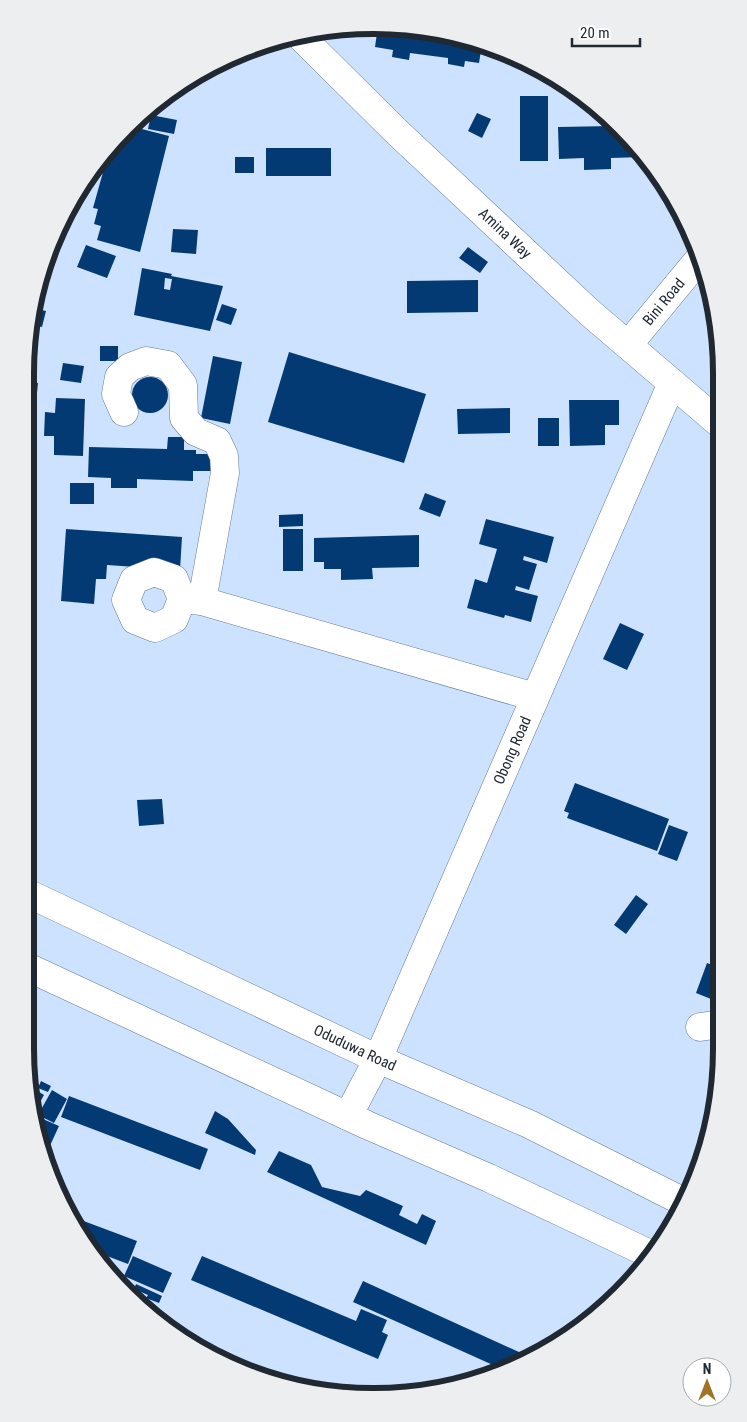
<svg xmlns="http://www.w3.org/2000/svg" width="747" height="1422" font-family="'Roboto Condensed',sans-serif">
<rect width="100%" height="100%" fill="#cde2ff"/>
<!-- building -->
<path fill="#043a74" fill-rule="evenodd" d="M 378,26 L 397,26 L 464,37 L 482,44 L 479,63 L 465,61 L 464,67 L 448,64 L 448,58 L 410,53 L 409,60 L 392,57 L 393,50 L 375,47 Z
M 520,96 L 548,96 L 548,161 L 520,161 Z
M 477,113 L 491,119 L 482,138 L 468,131 Z
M 151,115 L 177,120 L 174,134 L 148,129 Z
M 612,121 L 643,157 L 611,158 L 611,169 L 584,170 L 584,158 L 559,159 L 558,127 L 612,126 Z
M 130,126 L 169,136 L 140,252 L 97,240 L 101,226 L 94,224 L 98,209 L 93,208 L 110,147 Z
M 266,148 L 331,148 L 331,176 L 266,176 Z
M 235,157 L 254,157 L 254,173 L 235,173 Z
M 64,215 L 60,240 L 54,239 L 61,219 Z
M 173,229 L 198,230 L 196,254 L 171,252 Z
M 86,245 L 116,256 L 107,278 L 77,267 Z
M 468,247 L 488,262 L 480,273 L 459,258 Z
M 142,268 L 172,274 L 171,276 L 223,286 L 210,331 L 134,315 ZM 165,278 L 172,279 L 170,290 L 164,289 Z
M 478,280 L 478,312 L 407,313 L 407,281 Z
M 222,304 L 237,309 L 231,325 L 216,320 Z
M 33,308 L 46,311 L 42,327 L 30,324 Z
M 100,346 L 118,346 L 118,361 L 100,361 Z
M 289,352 L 426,394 L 404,463 L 268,422 Z
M 213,356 L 242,362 L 230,424 L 201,418 Z
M 63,363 L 84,366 L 81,383 L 60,380 Z
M132 395a18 18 0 1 1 36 0a18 18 0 1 1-36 0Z
M 26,381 L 38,383 L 34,423 L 26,422 Z
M 56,398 L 85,399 L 83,456 L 54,455 L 54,436 L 44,436 L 45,412 L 55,413 Z
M 569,400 L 619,400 L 619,425 L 605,425 L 605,445 L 570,446 Z
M 510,408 L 510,433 L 458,434 L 457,409 Z
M 538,418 L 559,418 L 559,446 L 538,446 Z
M 168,437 L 184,437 L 184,450 L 196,450 L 196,454 L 212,454 L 212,471 L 193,471 L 193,481 L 137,479 L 137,488 L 111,488 L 111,478 L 88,477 L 89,447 L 167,449 Z
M 70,483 L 94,483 L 94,504 L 70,504 Z
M 425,493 L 446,501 L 440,517 L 419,509 Z
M 303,514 L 303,526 L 279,527 L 279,515 Z
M 486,519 L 554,537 L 547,563 L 524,556 L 523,560 L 537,564 L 529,590 L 516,586 L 515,590 L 538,596 L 531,622 L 505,615 L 504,618 L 467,608 L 475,579 L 487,583 L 497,549 L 479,544 Z
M 66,529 L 182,537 L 180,570 L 107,565 L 106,579 L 96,579 L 94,604 L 61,601 Z
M 283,529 L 303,529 L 303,571 L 283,571 Z
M 419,535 L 419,567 L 372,568 L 373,579 L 341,580 L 341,569 L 324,569 L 324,562 L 314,562 L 314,538 Z
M 620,623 L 644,634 L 627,670 L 603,659 Z
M 575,783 L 669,819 L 657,851 L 567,818 L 569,813 L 564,811 Z
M 162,799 L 164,824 L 139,826 L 137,800 Z
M 669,825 L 688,832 L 677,861 L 658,854 Z
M 636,895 L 648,904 L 626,934 L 614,925 Z
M 707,963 L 721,968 L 721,1003 L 696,993 Z
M 41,1081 L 51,1086 L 48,1092 L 38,1088 Z
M 36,1090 L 44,1095 L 38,1106 L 34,1103 L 33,1096 Z
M 52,1090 L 67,1099 L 54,1123 L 38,1115 Z
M 69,1096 L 208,1149 L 200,1170 L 61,1117 Z
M 215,1111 L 228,1119 L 256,1150 L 255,1155 L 205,1133 Z
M 36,1116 L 59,1126 L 48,1150 L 41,1148 Z
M 279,1151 L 311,1165 L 322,1187 L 360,1196 L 366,1190 L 403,1206 L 399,1215 L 417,1224 L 422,1214 L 436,1221 L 426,1245 L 267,1172 Z
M 73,1217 L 137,1241 L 128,1264 L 91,1250 Z
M 133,1256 L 172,1273 L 163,1293 L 124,1276 Z
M 202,1256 L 356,1321 L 361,1309 L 387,1320 L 382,1332 L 388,1335 L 378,1359 L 191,1280 Z
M 363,1281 L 532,1358 L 527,1361 L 504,1370 L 353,1302 Z
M 136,1284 L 162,1296 L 159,1303 L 146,1298 L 148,1295 L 134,1289 Z"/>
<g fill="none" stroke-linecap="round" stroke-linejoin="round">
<!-- minor casing -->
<g stroke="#677a94" stroke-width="29">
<g id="minor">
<path id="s1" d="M 299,35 L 398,133 L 589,312 L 719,423"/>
<path id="s2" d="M 628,345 L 700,258"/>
<path d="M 124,412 L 116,394 L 119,377 L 130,367 L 146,361 L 168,365 L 183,385 L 184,418 L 196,432 L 217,441 L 224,456 L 225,473 L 202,601"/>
<path d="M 154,572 L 174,579 L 182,599 L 174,619 L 155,628 L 135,620 L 126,600 L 134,580 Z"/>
<path d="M 182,599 L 202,601 L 535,697"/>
<path id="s3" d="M 25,892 L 378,1059 L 529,1124 L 686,1203"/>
<path d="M 25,966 L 367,1125 L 489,1178 L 650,1254"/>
<path d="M 700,1027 L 721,1024"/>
<path id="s4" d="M 348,1116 L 378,1059 L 672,383"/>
</g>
</g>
<!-- minor -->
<use href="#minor" stroke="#fff" stroke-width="28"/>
</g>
<g text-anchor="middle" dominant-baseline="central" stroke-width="5" stroke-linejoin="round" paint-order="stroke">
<!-- street labels -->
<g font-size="15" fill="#202832" stroke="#fff">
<text stroke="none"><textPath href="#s1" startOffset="286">Amina Way</textPath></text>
<text stroke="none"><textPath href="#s2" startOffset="56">Bini Road</textPath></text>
<text stroke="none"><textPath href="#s4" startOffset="401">Obong Road</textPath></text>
<text stroke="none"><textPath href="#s3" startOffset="365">Oduduwa Road</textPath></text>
</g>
</g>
<!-- crop -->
<path d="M0 0H747V1422H0ZM373 34H374A339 339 0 0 1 713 373V1049A339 339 0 0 1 374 1388H373A339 339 0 0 1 34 1049V373A339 339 0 0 1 373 34Z" fill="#edeeef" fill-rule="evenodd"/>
<path fill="none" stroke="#202832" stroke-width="6" d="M373 34H374A339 339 0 0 1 713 373V1049A339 339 0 0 1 374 1388H373A339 339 0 0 1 34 1049V373A339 339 0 0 1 373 34Z"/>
<!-- north arrow -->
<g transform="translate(707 1382)"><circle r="24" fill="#ffffff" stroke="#a6a9ad"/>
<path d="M0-4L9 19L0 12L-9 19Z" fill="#a27327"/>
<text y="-8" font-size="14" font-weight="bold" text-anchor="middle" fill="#202832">N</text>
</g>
<!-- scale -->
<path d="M572 38v8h68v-8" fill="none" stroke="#202832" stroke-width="2.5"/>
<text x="580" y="38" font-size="15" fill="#202832" stroke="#ffffff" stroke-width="4" paint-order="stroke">20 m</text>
</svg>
